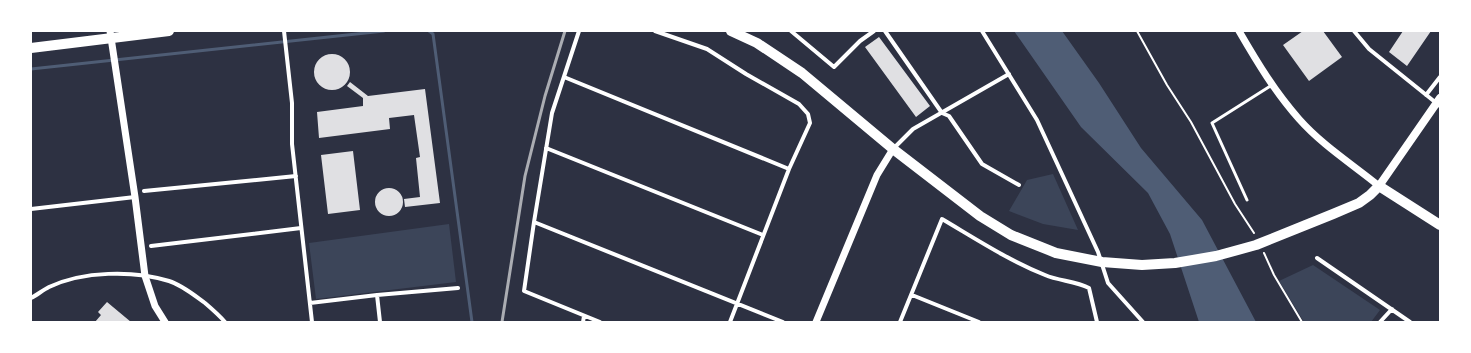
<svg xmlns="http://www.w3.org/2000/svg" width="1471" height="353" font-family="Arial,sans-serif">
<rect width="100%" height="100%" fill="#2d3142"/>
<!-- green -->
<path fill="#3c4559" d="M 1053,174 L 1078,230 L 1043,224 L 1009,211 L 1027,180 Z
M 449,224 L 456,282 L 316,299 L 309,243 Z
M 1313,265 L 1380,310 L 1371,322 L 1304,322 L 1279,281 Z"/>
<!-- water -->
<path fill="#4f5d75" d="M 1014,31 L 1062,31 L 1099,83 L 1141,148 L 1202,220 L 1256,322 L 1199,322 L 1170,234 L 1148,193 L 1081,127 Z"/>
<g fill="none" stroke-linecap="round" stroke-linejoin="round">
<!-- stream -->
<path stroke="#4f5d75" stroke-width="3" d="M 429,31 L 433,34 L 472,322
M 31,69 L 384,31"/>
</g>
<!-- building -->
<path fill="#e0e0e3" d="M 1303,31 L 1323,31 L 1342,57 L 1309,81 L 1283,45 Z
M 1403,31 L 1431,31 L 1407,66 L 1389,52 Z
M 879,37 L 930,106 L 916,117 L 865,47 Z
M314 72a18 18 0 1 1 36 0a18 18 0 1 1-36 0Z
M 350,82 L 368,96 L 425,89 L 440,203 L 405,207 L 404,199 L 420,197 L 416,158 L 420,157 L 414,115 L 389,118 L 390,129 L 319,138 L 317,112 L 363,106 L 363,98 L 347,86 Z
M 353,151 L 360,210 L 328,214 L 321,155 Z
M375 202a14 14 0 1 1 28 0a14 14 0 1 1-28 0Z
M 107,302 L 131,322 L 95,322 L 101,315 L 98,312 Z"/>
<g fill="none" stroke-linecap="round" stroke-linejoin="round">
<!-- path -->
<path stroke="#fff" stroke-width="2" d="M 1137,31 L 1167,85 L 1191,122 L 1235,204 L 1254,233
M 1264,253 L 1274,275 L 1302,322"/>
<!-- service -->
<path stroke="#fff" stroke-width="3" d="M 1247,200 L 1212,123 L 1272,85"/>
<!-- minor -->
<path stroke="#fff" stroke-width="4" d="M 284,31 L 292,103 L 292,144 L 312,322
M 579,31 L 552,113 L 534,222 L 783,322
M 655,31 L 707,49 L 746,74 L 799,104 L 808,114 L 810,123 L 789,169 L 730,322
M 791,31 L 834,67 L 860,41 L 874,31
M 885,31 L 942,113 L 949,116 L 982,164 L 1019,185
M 982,31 L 1037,120 L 1098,252 L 1108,283 L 1143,322
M 1354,31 L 1369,49 L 1440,106
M 564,77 L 789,169
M 1426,95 L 1440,77
M 546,148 L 763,235
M 894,148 L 913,129 L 1009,74
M 144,191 L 296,176
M 31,209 L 135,197
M 534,222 L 524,291 L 600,322
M 151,246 L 301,228
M 1317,258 L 1410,322
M 377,295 L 380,322
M 912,295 L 979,322
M 31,298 C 37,295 43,290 49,287 C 83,271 133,270 169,281 C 182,285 194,295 205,303 C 212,309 219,315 225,322
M 310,303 L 377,295 L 458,288
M 583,322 L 584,316
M 900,322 L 942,219 C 976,239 1008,260 1045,275 C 1059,281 1075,281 1089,288 L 1097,322
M 1380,322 L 1392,309"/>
<!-- tertiary -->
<path stroke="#fff" stroke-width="7" d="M 110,31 L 135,197 L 145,276 L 155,306 L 165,322
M 1239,31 C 1257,62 1275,92 1299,119 C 1322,145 1352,164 1379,186
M 816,322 L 877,175 L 893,149"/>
<!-- secondary -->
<path stroke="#fff" stroke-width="8" d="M 1379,186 L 1440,98"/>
<!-- trunk -->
<path stroke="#fff" stroke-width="10" d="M 731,31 L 757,43 L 802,73 L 893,149 L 980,216 L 1011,235 L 1056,253 L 1102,262 L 1142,265 L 1175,263 L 1216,256 L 1256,245 L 1333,214 L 1359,203 L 1370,195 L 1379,186 L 1440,225
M 31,48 L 169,31"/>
<!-- rail -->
<path stroke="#abadb3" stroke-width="3" d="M 502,322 L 525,176 L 545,96 L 565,31"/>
</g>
<!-- border -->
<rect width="1471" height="353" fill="none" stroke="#ffffff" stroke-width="64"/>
</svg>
